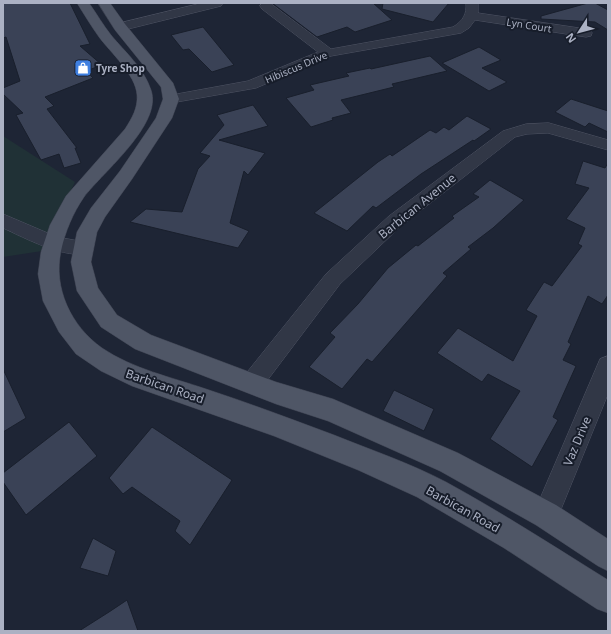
<svg xmlns="http://www.w3.org/2000/svg" width="611" height="634" font-family="'Noto Sans',sans-serif">
<rect width="100%" height="100%" fill="#1e2535"/>
<!-- green -->
<path fill="#203136" d="M 3,136 L 75,182 L 42,251 L 3,257 Z"/>
<!-- building -->
<path fill="#3a4256" stroke="#191f2c" d="M 3,3 L 70,3 L 90,44 L 80,46 L 102,65 L 86,71 L 93,78 L 45,97 L 54,106 L 47,109 L 77,148 L 75,148 L 81,163 L 64,168 L 59,154 L 41,160 L 16,115 L 23,113 L 3,94 L 3,88 L 20,81 L 6,37 L 3,38 Z
M 272,3 L 373,3 L 392,20 L 355,32 L 347,27 L 317,37 Z
M 383,3 L 449,3 L 433,22 L 382,9 Z
M 588,3 L 595,3 L 608,10 L 608,30 L 595,22 L 541,19 L 541,16 Z
M 203,27 L 234,65 L 212,72 L 189,49 L 183,50 L 171,35 Z
M 479,47 L 501,60 L 482,68 L 507,82 L 489,91 L 442,63 Z
M 430,56 L 447,71 L 392,84 L 394,87 L 341,100 L 351,113 L 332,118 L 333,120 L 311,127 L 286,98 L 314,90 L 310,85 L 349,76 L 346,73 L 370,68 L 371,69 Z
M 571,99 L 608,111 L 608,132 L 589,123 L 585,127 L 555,112 Z
M 253,105 L 268,126 L 219,140 L 265,153 L 248,175 L 244,171 L 230,223 L 249,231 L 238,248 L 130,222 L 146,209 L 182,212 L 198,169 L 210,156 L 200,153 L 224,125 L 217,115 Z
M 467,116 L 491,129 L 474,141 L 473,140 L 421,174 L 376,208 L 373,206 L 347,231 L 314,213 L 378,162 L 390,154 L 392,156 L 430,130 L 436,133 L 444,127 L 449,130 Z
M 583,161 L 605,168 L 608,163 L 608,295 L 602,304 L 588,296 L 568,342 L 571,344 L 563,360 L 576,366 L 553,417 L 558,420 L 532,467 L 490,439 L 520,391 L 488,374 L 482,382 L 437,353 L 458,328 L 513,361 L 537,316 L 526,310 L 544,282 L 552,286 L 582,246 L 578,244 L 585,228 L 566,219 L 589,188 L 575,184 Z
M 490,180 L 524,200 L 493,228 L 468,247 L 471,249 L 443,273 L 447,276 L 372,362 L 367,359 L 342,389 L 309,367 L 335,337 L 330,333 L 358,304 L 388,268 L 416,245 L 418,246 L 454,218 L 452,216 L 479,197 L 473,194 Z
M 3,369 L 26,418 L 3,432 Z
M 394,390 L 434,409 L 424,431 L 383,411 Z
M 69,422 L 97,456 L 26,515 L 3,482 L 3,473 Z
M 152,427 L 232,480 L 190,545 L 175,531 L 180,521 L 132,487 L 123,494 L 109,478 Z
M 93,538 L 116,551 L 108,576 L 80,568 Z
M 127,600 L 138,631 L 79,631 L 109,612 Z"/>
<g fill="none" stroke-linecap="round" stroke-linejoin="round">
<!-- minor casing -->
<g stroke="#4f5464" stroke-width="1">
<path id="minor" d="M 202,3 L 223,3 L 221,6 L 120,31 L 116,30 L 114,27 L 116,24 Z
M 262,3 L 270,3 L 331,49 L 453,27 C 463,21 467,14 466,3 L 478,3 L 478,13 L 586,29 L 591,30 L 592,33 L 591,36 L 586,37 L 475,20 L 469,28 L 461,33 L 331,56 L 256,88 L 171,103 L 166,102 L 164,99 L 166,96 L 248,81 L 318,52 L 262,9 L 260,6 Z
M 549,123 L 608,140 L 608,150 L 548,133 L 527,134 L 515,137 L 401,226 L 340,284 L 260,390 L 252,393 L 244,390 L 241,383 L 244,376 L 326,274 L 389,216 L 503,131 L 526,124 Z
M 3,214 L 57,237 L 90,243 L 92,248 L 90,253 C 66,260 25,238 3,228 Z
M 608,356 L 608,394 L 555,524 L 546,528 L 537,524 L 533,515 L 600,359 Z"/>
</g>
<!-- major casing -->
<g stroke="#3b404f" stroke-width="1">
<path id="major" d="M 77,3 L 89,3 C 97,14 103,25 111,35 C 125,52 144,68 151,90 C 163,124 103,172 84,197 C 73,213 65,232 61,251 C 53,288 71,326 102,348 C 133,369 171,377 206,389 C 249,403 291,419 334,435 C 371,450 410,463 446,482 C 501,512 555,547 608,580 L 608,613 L 597,609 L 504,548 L 417,497 L 358,470 L 274,436 L 132,386 L 101,371 L 76,354 L 59,332 L 43,301 L 38,274 L 41,252 L 50,225 L 66,196 L 125,129 C 132,118 138,108 137,95 C 136,75 110,52 99,37 C 91,26 84,14 77,3 Z
M 98,3 L 110,3 L 125,24 L 173,83 L 179,99 L 172,118 L 132,179 L 105,217 L 97,232 L 91,262 L 98,288 L 117,315 L 151,335 L 276,382 L 333,399 L 458,453 L 556,505 L 608,539 L 608,571 L 598,566 L 536,525 L 440,471 L 328,421 L 276,404 L 135,349 L 101,327 L 77,291 L 71,262 L 77,232 L 91,208 L 120,171 L 156,118 L 163,99 L 161,87 L 115,30 Z"/>
</g>
<!-- minor -->
<use href="#minor" fill="#313746" fill-rule="evenodd"/>
<!-- major -->
<use href="#major" fill="#4f5666" fill-rule="evenodd"/>
</g>
<!-- icons -->
<defs>
<g id="shop-square" transform="scale(0.9)"><rect x="-9" y="-9" width="18" height="18" rx="4" fill="#3f7fe0" stroke="#171d2a"/><path d="M-5-2.5h2.3a2.7 3.5 0 0 1 5.4 0H5L5.5 6h-11ZM-1.5-2.5h3a1.5 2.3 0 0 0-3 0Z" fill="#fff"/></g>
</defs>
<g fill-rule="evenodd">
<use href="#shop-square" x="83" y="68"/>
</g>
<g text-anchor="middle" dominant-baseline="central" stroke-width="4" stroke-linejoin="round" paint-order="stroke">
<!-- far-street labels -->
<g font-size="10" fill="#abb1c3" stroke="#171d2a">
<text transform="translate(529 25) rotate(9)">Lyn Court</text>
<text transform="translate(296 67) rotate(-23)">Hibiscus Drive</text>
</g>
<!-- far-poi labels -->
<g font-size="10" font-weight="bold" fill="#abb1c3" stroke="#171d2a" text-anchor="start">
<text x="96" y="68">Tyre Shop</text>
</g>
<!-- street labels -->
<g font-size="12" fill="#abb1c3" stroke="#171d2a">
<text transform="translate(417 206) rotate(-39)">Barbican Avenue</text>
<text transform="translate(165 386) rotate(19)">Barbican Road</text>
<text transform="translate(577 441) rotate(-67)">Vaz Drive</text>
<text transform="translate(463 509) rotate(29)">Barbican Road</text>
</g>
</g>
<!-- border -->
<rect width="611" height="634" fill="none" stroke="#abb1c3" stroke-width="8"/>
<!-- north arrow -->
<g transform="translate(579 32) rotate(234)" stroke="#171d2a" stroke-width="3" paint-order="stroke">
<path d="M0-3L7 15L0 10L-7 15Z" fill="#abb1c3"/>
<text y="-6" font-size="11" font-weight="bold" text-anchor="middle" fill="#abb1c3">N</text>
</g>
</svg>
